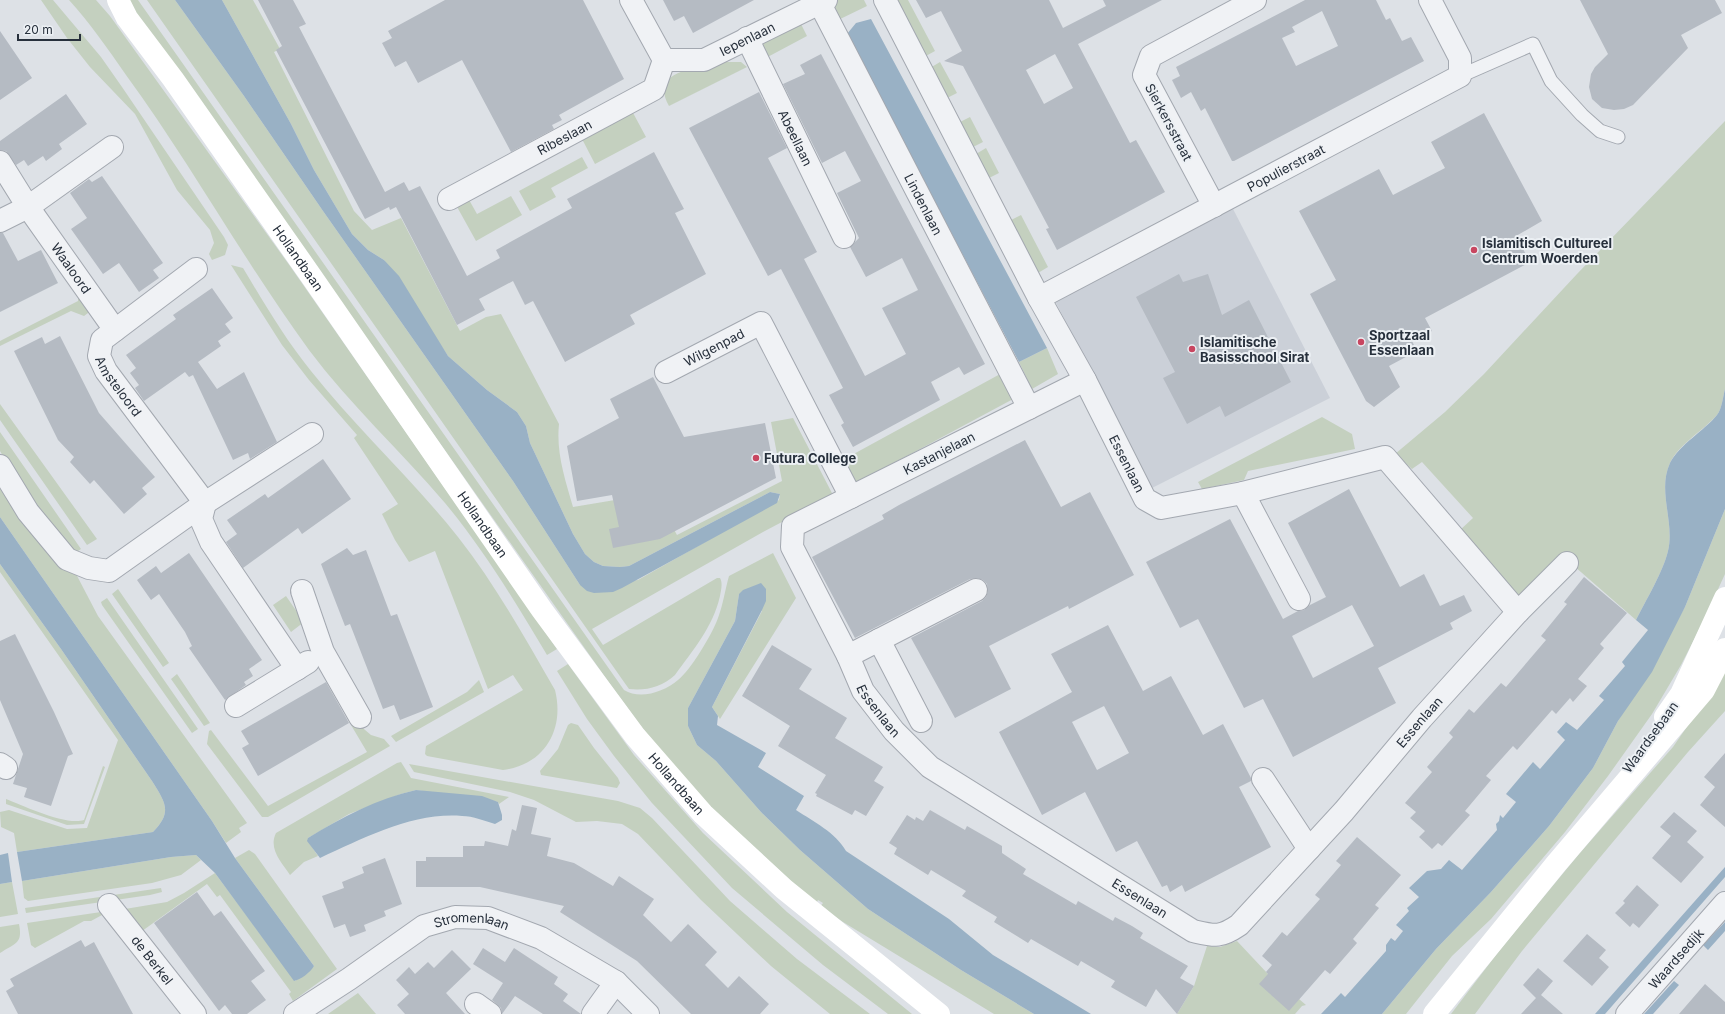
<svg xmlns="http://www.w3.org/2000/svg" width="1725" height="1014" font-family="Inter,sans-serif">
<rect width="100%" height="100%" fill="#dde1e6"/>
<!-- built -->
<path fill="#cbd0d8" d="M 1231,205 L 1330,398 L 1152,488 L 1054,299 Z"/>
<!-- green -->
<path fill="#c4d0bf" d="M 41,0 L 53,0 L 101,57 L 122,87 L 224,237 L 228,245 L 225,255 L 212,260 L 209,254 L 214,243 L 210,230 L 177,190 L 135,114 L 90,67 L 67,38 Z
M 69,0 L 96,0 L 110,16 L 290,266 L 557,649 L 547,655 C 516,603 484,550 445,503 C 401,451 350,405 309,350 C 244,261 191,164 126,75 C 108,49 90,23 69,0 Z
M 127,0 L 138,0 L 624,690 C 640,700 664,692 678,680 C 690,671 713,633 718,618 C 723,605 725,590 729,576 L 773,553 L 796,598 L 720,719 L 712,707 L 762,611 L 739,594 L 735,621 L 688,708 L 688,726 L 697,745 L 716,761 L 761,812 L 800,850 L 868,909 L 961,970 L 1034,1014 L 994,1014 L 843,922 L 820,907 L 823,903 L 818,900 L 816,904 L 709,806 L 643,729 L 610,684 Z
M 147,0 L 175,0 L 244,96 L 323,211 L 513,481 L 580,585 L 638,580 L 779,500 L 780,494 L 770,492 L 629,566 L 620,567 L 603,566 L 594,562 L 585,554 L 573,534 L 530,443 L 526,426 L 517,412 L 487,390 L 448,356 L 384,260 L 368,250 L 352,234 L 314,170 L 291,124 L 222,0 L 253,0 L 280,49 L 274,52 L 354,211 L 372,230 L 401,218 L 460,331 L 486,317 L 501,314 L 559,424 C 556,453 565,479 573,507 L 615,500 L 666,515 L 677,535 L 782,481 L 771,422 L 793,418 L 833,495 L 763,532 L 592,629 L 603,645 L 717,578 L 720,578 C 723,583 721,590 720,596 C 713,627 693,650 675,675 C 662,687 646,691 629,689 L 624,682 Z
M 837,0 L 864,0 L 867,6 L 834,22 L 832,8 Z
M 897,0 L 908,0 L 935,51 L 924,57 Z
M 801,24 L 807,36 L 762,60 L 761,48 L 765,41 Z
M 724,62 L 741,62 L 747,67 L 669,106 C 648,69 700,68 724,62 Z
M 940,62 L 957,93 L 947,98 L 930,68 Z
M 632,111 L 646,137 L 595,164 L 581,137 Z
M 970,117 L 983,142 L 973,147 L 960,122 Z
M 1725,121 L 1725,389 C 1723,396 1722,409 1717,415 C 1704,430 1679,444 1670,463 C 1657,491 1675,522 1668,551 C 1663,572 1646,600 1636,620 L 1574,566 L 1522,600 L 1459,531 L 1473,518 L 1422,462 L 1412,469 L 1395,454 L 1445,412 L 1484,374 L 1577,274 Z
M 986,148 L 999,173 L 989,178 L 976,154 Z
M 582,157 L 588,168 L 551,188 L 556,197 L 530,211 L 519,191 Z
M 511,196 L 522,215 L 476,241 L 456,205 L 468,198 L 477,214 Z
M 1021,215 L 1048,267 L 1038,273 L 1011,220 Z
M 231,265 L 243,268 C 264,303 285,339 311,371 C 357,429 412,479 458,537 C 495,584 525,638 555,690 C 565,730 544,765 503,770 L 427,756 L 425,754 L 426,746 L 523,690 L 513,675 L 488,689 L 435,551 L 409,562 L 395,540 L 382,514 L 398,504 L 354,438 L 357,435 L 309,380 L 282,345 Z
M 81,297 L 92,310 L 84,316 L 71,311 L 0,346 L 0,341 L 78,301 L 78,298 Z
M 1047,348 L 1058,374 L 1032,389 L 1019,362 Z
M 1002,373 L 1015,398 L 851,486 L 839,462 Z
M 0,404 L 97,539 L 87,545 L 0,420 Z
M 1322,417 L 1352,434 L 1355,449 L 1248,471 L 1244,480 L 1202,489 L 1198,482 Z
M 0,432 L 81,549 L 75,553 L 19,484 L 0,451 Z
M 0,482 L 75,572 L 98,616 L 247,823 L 239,828 L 241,832 L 226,843 L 212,821 L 0,517 Z
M 1725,509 L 1725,574 L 1703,622 L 1681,665 L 1652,714 L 1608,776 L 1565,832 L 1491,919 L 1452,956 L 1406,1014 L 1382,1014 L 1436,949 L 1491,892 L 1549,826 L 1593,768 L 1618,721 L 1685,607 Z
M 0,564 L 61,649 L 152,781 C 165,802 173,812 153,832 L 17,852 L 14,833 L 1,827 L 0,812 L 9,810 L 67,829 L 87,828 L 118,740 L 0,572 Z
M 118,589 L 169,663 L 163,667 L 112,594 Z
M 286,596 L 304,622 L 291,632 L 273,605 Z
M 107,598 L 198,729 L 192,733 L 102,605 L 101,602 Z
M 568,664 L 634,755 L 703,833 L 787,912 L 912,1014 L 888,1014 L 823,965 L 732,888 L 652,803 L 614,756 L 587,719 L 557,671 Z
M 1725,664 L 1725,711 L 1688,752 L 1522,951 L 1475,1014 L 1451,1014 L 1499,951 L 1579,854 L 1673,747 L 1706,699 Z
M 177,674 L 210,723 L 204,726 L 171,679 Z
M 479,680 L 484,692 L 396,742 L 391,736 L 467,692 Z
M 571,723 L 578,725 L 594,748 L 618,778 L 620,783 L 617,788 L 541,775 L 540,771 L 558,749 L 568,725 Z
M 358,724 L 371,735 L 384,739 L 390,746 L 268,817 L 262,817 L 207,744 L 209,731 L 211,730 L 268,806 L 367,752 L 351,725 Z
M 401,762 L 411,778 L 509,797 L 499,804 L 498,802 L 416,790 L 401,794 L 349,814 L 308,838 L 308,841 L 318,856 L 304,862 L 290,875 C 282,863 268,849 276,833 L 397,763 Z
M 409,764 L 618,801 L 640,808 L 652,818 L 730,901 L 797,959 L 870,1014 L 830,1014 L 771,966 L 701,900 L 638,834 L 622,824 L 597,821 L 576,822 L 534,800 L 510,792 L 414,772 Z
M 103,766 L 105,767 L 84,824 L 67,825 L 6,804 L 6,799 C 24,806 66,826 84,820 Z
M 249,850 L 255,854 L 337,969 L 293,1001 L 289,994 L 291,992 L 220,895 L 217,897 L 207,884 L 138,934 L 119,910 L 167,902 L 184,893 L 215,873 L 295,981 L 314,966 L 235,858 Z
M 196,855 L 201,860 L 181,875 L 152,883 L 28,901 L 24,898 L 22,881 L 171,857 Z
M 12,882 L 18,914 L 0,917 L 0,884 Z
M 161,888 L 162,892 L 150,895 L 26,913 L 25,908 Z
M 101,912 L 102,915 L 91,921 L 84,921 L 35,948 L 31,945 L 27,923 Z
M 19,924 C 23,944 15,943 0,953 L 0,927 Z
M 1237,941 L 1268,974 L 1289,1010 L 1299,999 L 1306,1005 L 1302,1006 L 1295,1014 L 1177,1014 L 1194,986 L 1207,946 L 1220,947 Z
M 358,993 L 376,1014 L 328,1014 Z"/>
<!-- water -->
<path fill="#99b1c5" d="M 175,0 L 222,0 L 291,124 L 314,170 L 352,234 L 368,250 L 384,260 L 399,276 L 448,356 L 487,390 L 517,412 L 526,426 L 530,443 L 573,534 L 585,554 L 594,562 L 603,566 L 620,567 L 629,566 L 770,492 L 780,494 L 777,503 L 622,588 L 613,592 L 594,593 L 587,591 L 580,585 L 513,481 L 323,211 L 244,96 Z
M 871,19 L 1047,348 L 1019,362 L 847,34 L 856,23 Z
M 1725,389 L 1725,509 L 1685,607 L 1652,672 L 1618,721 L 1593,768 L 1549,826 L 1491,892 L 1436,949 L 1382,1014 L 1321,1014 L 1341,993 L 1345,997 L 1386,951 L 1386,945 L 1391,938 L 1395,941 L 1403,931 L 1396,925 L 1409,911 L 1407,908 L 1419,897 L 1409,888 L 1427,871 L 1441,869 L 1449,860 L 1462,870 L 1497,830 L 1496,824 L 1499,821 L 1500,815 L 1503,818 L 1516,802 L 1506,794 L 1533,762 L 1540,769 L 1565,740 L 1557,732 L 1566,722 L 1577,730 L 1604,700 L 1599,696 L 1625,666 L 1622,662 L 1648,630 L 1636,620 C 1646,600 1663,572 1668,551 C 1675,522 1657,491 1670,463 C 1679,445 1705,430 1717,415 C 1722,409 1723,396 1725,389 Z
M 0,517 L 212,821 L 235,858 L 314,966 C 311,972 300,980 294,981 L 215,873 L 196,855 L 171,857 L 22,881 L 17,852 L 153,832 C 173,812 165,802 152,781 L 61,649 L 0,564 Z
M 761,583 L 766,589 L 766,601 L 762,610 L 712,707 L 718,716 L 717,725 L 766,753 L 758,767 L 804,796 L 796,810 C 814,822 835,832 846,851 L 949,919 L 993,955 L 1091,1014 L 1034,1014 L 961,970 L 868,909 L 800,850 L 761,812 L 716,761 L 697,745 L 688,726 L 688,708 L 735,621 L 739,594 L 743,590 Z
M 416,790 L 482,796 L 498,802 L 502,815 L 502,820 L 495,824 C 485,821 473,816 462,816 C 413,812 364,838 320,858 L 307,841 L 308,838 C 342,817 377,799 416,790 Z
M 8,853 L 12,882 L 0,884 L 0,855 Z
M 1725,867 L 1725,877 L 1605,1014 L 1595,1014 Z
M 1725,922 L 1725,931 L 1708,950 L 1703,945 Z
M 1674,981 L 1679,985 L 1653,1014 L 1644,1014 Z"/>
<!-- building -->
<path fill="#b5bbc3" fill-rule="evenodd" d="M 258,0 L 293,0 L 306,24 L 299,27 L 385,192 L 404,182 L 409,191 L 420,186 L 467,276 L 500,258 L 496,250 L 572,208 L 567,199 L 654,152 L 684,209 L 675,213 L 706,274 L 630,315 L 635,324 L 565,362 L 533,301 L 525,305 L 513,281 L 479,299 L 485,310 L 457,325 L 396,207 L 390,210 L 389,207 L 365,219 L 276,50 L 282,46 Z
M 445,0 L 583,0 L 624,79 L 559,115 L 562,120 L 552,125 L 554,129 L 511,152 L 462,60 L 418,83 L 406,61 L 395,67 L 382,43 L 392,38 L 388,31 Z
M 663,0 L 754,0 L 693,33 L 684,16 L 674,21 Z
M 916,0 L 1049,0 L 1063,28 L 1106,6 L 1103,0 L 1162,0 L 1078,44 L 1130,143 L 1136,140 L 1165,192 L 1057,250 L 1046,229 L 1049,228 L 963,66 L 944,61 L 962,51 L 941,11 L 926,18 ZM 1055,54 L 1073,88 L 1044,104 L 1026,70 Z
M 1305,0 L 1376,0 L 1386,20 L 1390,18 L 1402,41 L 1411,37 L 1424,61 L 1234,161 L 1232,161 L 1205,108 L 1201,111 L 1191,92 L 1181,98 L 1172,80 L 1180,76 L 1176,67 ZM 1322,11 L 1338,46 L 1296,66 L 1282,38 L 1295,32 L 1292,27 Z
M 1580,0 L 1715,0 L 1722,13 L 1681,35 L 1688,48 L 1633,105 L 1624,109 L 1614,110 L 1602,108 L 1592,99 L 1589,87 L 1591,74 L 1595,67 L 1608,54 Z
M 0,31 L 32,78 L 0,100 Z
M 821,54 L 985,364 L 964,375 L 959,367 L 931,382 L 940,400 L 853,447 L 841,425 L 844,423 L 829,395 L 843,388 L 781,269 L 768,276 L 689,128 L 759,92 L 787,148 L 768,158 L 817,252 L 804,259 L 865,376 L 906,354 L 882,308 L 918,290 L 902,258 L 866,277 L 850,247 L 859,238 L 837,193 L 861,181 L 845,151 L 822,163 L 783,84 L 805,74 L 800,65 Z
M 66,94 L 87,124 L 59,144 L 62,149 L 46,161 L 43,156 L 28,166 L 24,160 L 16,165 L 6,151 L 0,150 L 0,141 Z
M 1484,113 L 1542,221 L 1516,236 L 1530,262 L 1425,318 L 1432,331 L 1412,341 L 1417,351 L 1389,366 L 1400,387 L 1374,407 L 1366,401 L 1310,294 L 1336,280 L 1299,211 L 1379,169 L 1393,195 L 1445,168 L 1431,142 Z
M 102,176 L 163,263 L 153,270 L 159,278 L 139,292 L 119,263 L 103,274 L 71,229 L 87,218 L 70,193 L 89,179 L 92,182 Z
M 0,233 L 3,233 L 18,261 L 41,250 L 58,283 L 0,312 Z
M 1179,274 L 1183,282 L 1208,274 L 1222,315 L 1249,300 L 1291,382 L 1225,417 L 1220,406 L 1187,424 L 1163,378 L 1175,372 L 1136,297 Z
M 212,288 L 233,318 L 225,324 L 231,332 L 218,341 L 221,346 L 198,362 L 217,389 L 244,372 L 277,442 L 250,459 L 248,453 L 233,460 L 193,375 L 189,377 L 185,372 L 144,401 L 135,388 L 139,385 L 130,373 L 136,368 L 126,355 L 176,319 L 173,315 Z
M 60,336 L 99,413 L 155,477 L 142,488 L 147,494 L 124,514 L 94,480 L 90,484 L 70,462 L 74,457 L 58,440 L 14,351 L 42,337 L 45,344 Z
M 653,377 L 684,437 L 765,423 L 776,478 L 660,539 L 613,548 L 609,529 L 619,527 L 612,495 L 577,501 L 567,446 L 619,418 L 610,399 Z
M 1025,440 L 1061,507 L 1090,492 L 1134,575 L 1069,609 L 1068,606 L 989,646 L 1011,689 L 955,718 L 911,638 L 982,601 L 986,597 L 988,591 L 987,584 L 983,580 L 977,578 L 970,579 L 855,638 L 812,557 L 884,519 L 882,515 L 899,505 Z
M 323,459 L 351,499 L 302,534 L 298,528 L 243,568 L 226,542 L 237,534 L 227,520 L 265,494 L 268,498 Z
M 1349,489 L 1400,587 L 1424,574 L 1440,606 L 1464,595 L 1472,611 L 1450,623 L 1453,629 L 1378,668 L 1396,703 L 1293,757 L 1263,699 L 1244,708 L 1198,619 L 1180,628 L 1146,562 L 1230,519 L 1283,619 L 1298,611 L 1304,610 L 1310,605 L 1326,597 L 1288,523 ZM 1352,605 L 1374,646 L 1313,678 L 1292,636 Z
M 347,548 L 353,555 L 366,550 L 391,616 L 397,614 L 433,707 L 400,720 L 394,705 L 383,709 L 350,624 L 345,626 L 321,564 Z
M 189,553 L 262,660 L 249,669 L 253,676 L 244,682 L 246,685 L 225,700 L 189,648 L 192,646 L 185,632 L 159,594 L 151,600 L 137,580 L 156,566 L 161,573 Z
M 1584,577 L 1627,613 L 1600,644 L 1604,648 L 1578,679 L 1587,686 L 1573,702 L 1570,698 L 1556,714 L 1552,710 L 1517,750 L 1513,746 L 1486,776 L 1491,780 L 1465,811 L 1470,815 L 1442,846 L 1438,843 L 1432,849 L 1419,837 L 1425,831 L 1410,818 L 1416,812 L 1405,803 L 1432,772 L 1427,767 L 1453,737 L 1449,733 L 1469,709 L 1474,713 L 1501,683 L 1506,687 L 1546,640 L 1541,636 L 1567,604 L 1564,602 Z
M 1108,625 L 1143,691 L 1171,676 L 1203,735 L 1223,724 L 1251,778 L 1251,781 L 1239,787 L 1271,847 L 1185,892 L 1182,885 L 1170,892 L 1167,885 L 1162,887 L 1137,841 L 1116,852 L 1085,792 L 1042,815 L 999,732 L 1072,692 L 1051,654 ZM 1104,706 L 1129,753 L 1097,770 L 1072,722 Z
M 15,634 L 54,712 L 73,754 L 68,756 L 51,806 L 24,797 L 27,788 L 13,784 L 23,754 L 0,700 L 0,641 Z
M 772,645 L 812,669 L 799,689 L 847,718 L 835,738 L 883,767 L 874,781 L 884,787 L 866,816 L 855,810 L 852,815 L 816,796 L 817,794 L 815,793 L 826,775 L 778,746 L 790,726 L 742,696 Z
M 326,682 L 349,723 L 258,776 L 242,748 L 249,744 L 241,731 Z
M 1725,753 L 1725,827 L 1700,805 L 1715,787 L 1704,777 Z
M 522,805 L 537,808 L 531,834 L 551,838 L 547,856 L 574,863 L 613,886 L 619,876 L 654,899 L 643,915 L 671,942 L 688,924 L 717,952 L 705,965 L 728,988 L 739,976 L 769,1004 L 760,1014 L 691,1014 L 637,961 L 560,912 L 564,906 L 480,887 L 416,887 L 416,861 L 426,861 L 426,857 L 463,857 L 463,846 L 484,846 L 485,841 L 508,846 L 512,829 L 516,831 Z
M 930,810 L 965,830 L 967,826 L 1002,846 L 1002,853 L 1026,869 L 1023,874 L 1076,905 L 1078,901 L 1113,921 L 1115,917 L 1132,926 L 1143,933 L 1140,938 L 1188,966 L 1180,978 L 1194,986 L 1177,1014 L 1156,989 L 1146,1007 L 1111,987 L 1115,981 L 1081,961 L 1078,966 L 1031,939 L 1028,943 L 994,922 L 997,917 L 962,896 L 966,891 L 931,870 L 928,875 L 894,854 L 897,848 L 889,843 L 907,815 L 915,820 L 916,817 L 923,821 Z
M 1674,812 L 1697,831 L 1687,842 L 1704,857 L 1681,883 L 1652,858 L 1671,836 L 1660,827 Z
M 1357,837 L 1401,875 L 1375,905 L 1379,908 L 1353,939 L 1357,943 L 1330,974 L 1325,970 L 1289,1011 L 1259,984 L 1268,974 L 1266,972 L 1272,965 L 1262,956 L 1282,932 L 1287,936 L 1320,899 L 1315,895 L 1341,865 L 1336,861 Z
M 385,858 L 402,904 L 384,911 L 386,916 L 364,925 L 366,931 L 350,937 L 345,924 L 334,928 L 322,896 L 344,888 L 342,882 L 364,873 L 362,867 Z
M 1637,885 L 1659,905 L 1639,928 L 1633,923 L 1630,927 L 1615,913 L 1625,903 L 1623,901 Z
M 197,892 L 214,916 L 221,911 L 265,971 L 251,981 L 266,1000 L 247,1014 L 232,1014 L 225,1005 L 219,1011 L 154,923 Z
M 1587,934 L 1606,950 L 1599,958 L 1609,967 L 1592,986 L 1563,961 Z
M 81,940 L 85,947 L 94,942 L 133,1014 L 18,1014 L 6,991 L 14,986 L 10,979 Z
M 483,948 L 505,962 L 514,948 L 558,977 L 554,984 L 568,994 L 563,1001 L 581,1014 L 543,1014 L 515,996 L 502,1014 L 501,1008 L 492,1000 L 503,983 L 473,964 Z
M 452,950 L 471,969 L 446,993 L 465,1014 L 405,1014 L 397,1005 L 409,994 L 396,980 L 409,967 L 415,974 L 428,962 L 434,968 Z
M 1538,968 L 1553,981 L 1541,995 L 1563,1014 L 1521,1014 L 1536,998 L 1523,985 Z
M 1705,984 L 1725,1002 L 1725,1014 L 1679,1014 Z"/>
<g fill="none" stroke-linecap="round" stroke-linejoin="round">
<!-- service casing -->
<g stroke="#a3a8b0" stroke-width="15">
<path id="service" d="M 1460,76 L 1533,44 L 1551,81 L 1582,115 L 1600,131 L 1618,137"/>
</g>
<!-- minor casing -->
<g stroke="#a3a8b0" stroke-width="24">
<g id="minor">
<path d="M 631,0 L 664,60"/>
<path id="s1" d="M 818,0 L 1029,408"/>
<path id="s2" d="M 885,0 L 1039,298 L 1085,380 L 1145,499 L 1161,508 L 1243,493 L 1385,457 L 1518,612"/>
<path id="s3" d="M 747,38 L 844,237"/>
<path id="s4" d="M 664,60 L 704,60 L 826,0"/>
<path id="s5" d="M 0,162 L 28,207 L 115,330"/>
<path id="s6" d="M 449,199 L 654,89 L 664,60"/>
<path d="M 1214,206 L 1144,75 L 1151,56 L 1255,0"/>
<path d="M 0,221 L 28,207 L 112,147"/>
<path id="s7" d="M 196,269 L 102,340 L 99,356 L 106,371 L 205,503 L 201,519 L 211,542 L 297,669"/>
<path id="s8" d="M 1039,298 L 1460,76 L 1460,58 L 1430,0"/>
<path id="s9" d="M 666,372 L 761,323 L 851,497"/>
<path id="s10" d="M 1085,380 L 793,526 L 792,547 L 848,656 L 863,691 L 894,731 L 930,767 L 1193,931 C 1215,936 1220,938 1239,925 L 1344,811 L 1422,718 L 1518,612 L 1567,563"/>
<path d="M 0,466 L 28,512 L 67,559 L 89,568 L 109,571 L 205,503 L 312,434"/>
<path d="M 1243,493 L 1299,599"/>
<path d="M 302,591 L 323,652 L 360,717"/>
<path d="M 879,640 L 921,721"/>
<path d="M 848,656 L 976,590"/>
<path d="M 236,706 L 308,662"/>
<path d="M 0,764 L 6,768"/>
<path d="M 1263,779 L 1309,849"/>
<path id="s11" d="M 109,905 L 195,1014"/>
<path d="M 476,1004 L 490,1014"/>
<path id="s12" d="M 295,1014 L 349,979 L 424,926 L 455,917 L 488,918 L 541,938 L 616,982 L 648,1014"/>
<path d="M 593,1014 L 616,982"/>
<path id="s13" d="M 1627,1014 L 1725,903"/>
</g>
</g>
<!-- service -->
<use href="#service" stroke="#f0f2f5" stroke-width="13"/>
<!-- minor -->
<use href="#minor" stroke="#f0f2f5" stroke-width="22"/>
<!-- secondary -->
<g stroke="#fff" stroke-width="22">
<path id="s14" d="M 118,0 L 127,18 L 173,79 L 311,276 L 542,610 L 635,736 L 703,814 L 784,889 L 939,1014"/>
<path d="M 1665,717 L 1681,694 L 1725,598"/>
<path d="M 1434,1014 L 1556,864 L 1704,690 L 1725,649"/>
</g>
</g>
<!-- markers -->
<g fill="#c84660" stroke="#ecf0f4" stroke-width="1.5">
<circle cx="1474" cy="250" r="4"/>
<circle cx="1361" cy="342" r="4"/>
<circle cx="1192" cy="349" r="4"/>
<circle cx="756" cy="458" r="4"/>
</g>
<g text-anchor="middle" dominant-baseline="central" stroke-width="4" stroke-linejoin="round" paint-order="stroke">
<!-- street labels -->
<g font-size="13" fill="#27303c" stroke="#ecf0f4">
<text stroke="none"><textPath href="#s4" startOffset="88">Iepenlaan</textPath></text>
<text transform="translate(1169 122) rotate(62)">Sierkersstraat</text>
<text stroke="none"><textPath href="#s6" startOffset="131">Ribeslaan</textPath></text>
<text stroke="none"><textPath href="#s3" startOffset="111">Abeellaan</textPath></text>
<text stroke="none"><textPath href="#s8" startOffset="279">Populierstraat</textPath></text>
<text stroke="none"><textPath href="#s1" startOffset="230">Lindenlaan</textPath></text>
<text stroke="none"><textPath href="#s14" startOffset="315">Hollandbaan</textPath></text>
<text stroke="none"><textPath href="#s5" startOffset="128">Waaloord</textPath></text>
<text stroke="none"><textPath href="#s9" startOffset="54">Wilgenpad</textPath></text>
<text stroke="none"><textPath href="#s7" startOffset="170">Amsteloord</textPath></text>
<text transform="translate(939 453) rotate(-27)">Kastanjelaan</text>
<text stroke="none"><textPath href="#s2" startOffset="523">Essenlaan</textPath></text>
<text stroke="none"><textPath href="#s14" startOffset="639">Hollandbaan</textPath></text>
<text stroke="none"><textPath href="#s10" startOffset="533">Essenlaan</textPath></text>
<text stroke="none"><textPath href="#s10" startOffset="1240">Essenlaan</textPath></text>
<text transform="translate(1650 737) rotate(-54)">Waardsebaan</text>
<text stroke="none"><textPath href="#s14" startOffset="963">Hollandbaan</textPath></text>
<text stroke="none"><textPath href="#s10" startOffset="857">Essenlaan</textPath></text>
<text stroke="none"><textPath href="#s12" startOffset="205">Stromenlaan</textPath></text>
<text stroke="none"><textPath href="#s13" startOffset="74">Waardsedijk</textPath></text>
<text stroke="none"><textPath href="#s11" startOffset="70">de Berkel</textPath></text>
</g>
<!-- poi labels -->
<g font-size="13" font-weight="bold" fill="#27303c" stroke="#ecf0f4" text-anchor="start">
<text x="1482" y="243">Islamitisch Cultureel<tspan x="1482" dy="15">Centrum Woerden</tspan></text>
<text x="1369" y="335">Sportzaal<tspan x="1369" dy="15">Essenlaan</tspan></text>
<text x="1200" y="342">Islamitische<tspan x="1200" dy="15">Basisschool Sirat</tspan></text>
<text x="764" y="458">Futura College</text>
</g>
</g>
<!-- scale -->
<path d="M18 34v6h62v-6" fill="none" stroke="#27303c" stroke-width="2"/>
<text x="24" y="34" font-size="12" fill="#27303c" stroke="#ecf0f4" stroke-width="3" paint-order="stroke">20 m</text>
</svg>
